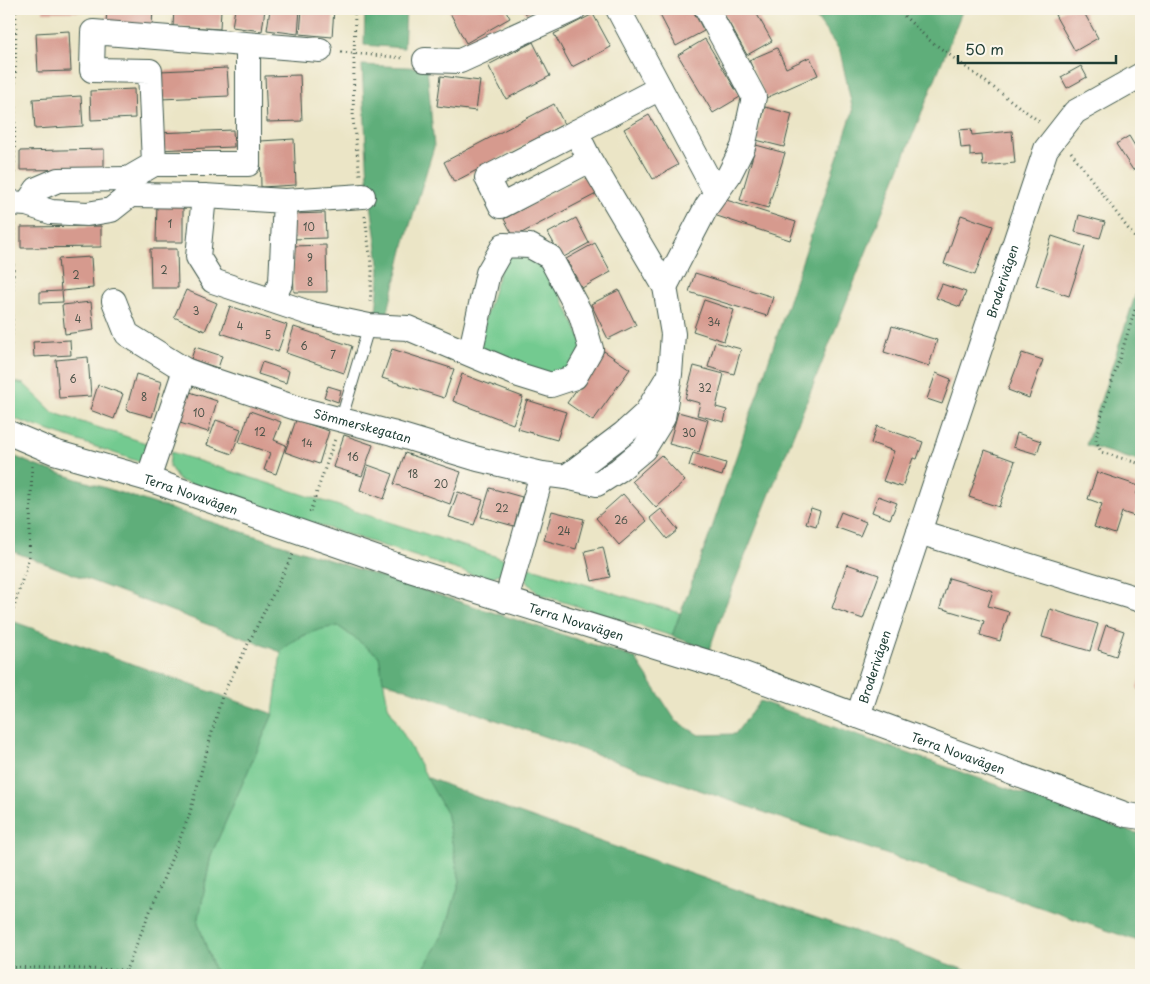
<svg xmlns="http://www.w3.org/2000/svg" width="1150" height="984" font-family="'Playpen Sans',sans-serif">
<rect width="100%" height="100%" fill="#fbf7ec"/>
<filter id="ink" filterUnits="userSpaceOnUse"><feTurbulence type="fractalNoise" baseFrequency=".02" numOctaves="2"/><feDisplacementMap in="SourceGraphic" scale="10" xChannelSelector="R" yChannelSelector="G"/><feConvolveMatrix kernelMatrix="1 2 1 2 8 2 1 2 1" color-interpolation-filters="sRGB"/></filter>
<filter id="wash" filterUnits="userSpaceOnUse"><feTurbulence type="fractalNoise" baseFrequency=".0096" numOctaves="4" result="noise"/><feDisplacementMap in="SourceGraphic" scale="20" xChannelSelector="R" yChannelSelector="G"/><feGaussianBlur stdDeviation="1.12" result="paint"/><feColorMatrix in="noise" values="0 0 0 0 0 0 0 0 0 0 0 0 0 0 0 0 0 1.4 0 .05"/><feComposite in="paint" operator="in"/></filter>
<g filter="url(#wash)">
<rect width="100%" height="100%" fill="#ebe5c6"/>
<!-- green -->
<path fill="#73ca90" stroke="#498462" d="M 506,251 L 545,261 L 585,347 L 570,373 L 551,381 L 475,351 Z
M 9,381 L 24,384 L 54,413 L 149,444 L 140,462 L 9,417 Z
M 171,452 L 507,560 L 500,574 L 486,579 L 178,480 L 169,465 Z
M 525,566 L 680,613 L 672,636 L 538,594 L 525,579 Z
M 338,626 L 379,656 L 388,706 L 446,812 L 460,881 L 445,931 L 420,975 L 216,975 L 198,923 L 211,855 L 273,714 L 281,652 L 288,643 L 319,629 Z"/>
<!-- forest -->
<path fill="#5eae7a" stroke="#3e7657" d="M 365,9 L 406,9 L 404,48 L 364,45 Z
M 810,9 L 963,9 L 722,614 L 709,650 L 672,636 L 711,531 L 853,111 L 840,51 Z
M 362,65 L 427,68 L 434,147 L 406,238 L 387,315 L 376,312 L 380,271 L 368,181 Z
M 1141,278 L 1141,462 L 1086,445 Z
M 9,454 L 37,466 L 635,658 L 676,721 L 699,735 L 735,734 L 760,701 L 1125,830 L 1141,834 L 1141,942 L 383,681 L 379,656 L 338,626 C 317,629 295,636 281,652 L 9,550 Z
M 9,620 L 273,714 L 211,855 L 198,923 L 216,975 L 9,975 Z
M 426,777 L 513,811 L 979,975 L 420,975 L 445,931 L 460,881 L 446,812 Z"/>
<g id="blocks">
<!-- building -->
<path fill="#d69a8e" d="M 43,9 L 83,9 L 83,12 L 43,12 Z
M 107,9 L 153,9 L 152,26 L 106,23 Z
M 174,9 L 221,9 L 220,29 L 173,26 Z
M 235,9 L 265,9 L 262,31 L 232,27 Z
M 270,9 L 300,9 L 298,34 L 267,30 Z
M 302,9 L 334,9 L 332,37 L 300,34 Z
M 453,9 L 505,9 L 510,18 L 466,43 L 449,11 Z
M 523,9 L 536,9 L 526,14 Z
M 671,9 L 692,9 L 704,31 L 676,46 L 660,15 Z
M 721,9 L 754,9 L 772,41 L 747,55 Z
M 1066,9 L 1082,9 L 1098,38 L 1075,51 L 1055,15 Z
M 593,14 L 611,47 L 572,67 L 554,34 Z
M 69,31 L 71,71 L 38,72 L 36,33 Z
M 705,39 L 740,97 L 713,113 L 678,55 Z
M 533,42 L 550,76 L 506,99 L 488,65 Z
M 777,48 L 786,68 L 810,57 L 818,75 L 766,98 L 749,60 Z
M 1081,66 L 1087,77 L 1067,88 L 1061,77 Z
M 227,68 L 229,96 L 161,99 L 160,71 Z
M 300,75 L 302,121 L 267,122 L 265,76 Z
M 441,76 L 480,81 L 476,111 L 437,106 Z
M 134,89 L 135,118 L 91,120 L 90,91 Z
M 81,96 L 83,126 L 35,129 L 33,99 Z
M 554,104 L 564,124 L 454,182 L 444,162 Z
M 765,107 L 792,114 L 784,147 L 756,140 Z
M 649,115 L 678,165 L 653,179 L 624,129 Z
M 971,129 L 972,135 L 1012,131 L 1015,163 L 983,166 L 982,155 L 970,156 L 970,147 L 961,148 L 959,130 Z
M 233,130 L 234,147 L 156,150 L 156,133 Z
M 1129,136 L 1141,156 L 1141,165 L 1133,170 L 1116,144 Z
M 294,139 L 296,185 L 261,187 L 260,141 Z
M 756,145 L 785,153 L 768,208 L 740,200 Z
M 104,149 L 104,169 L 20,170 L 20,151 Z
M 588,174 L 598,193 L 514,237 L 504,219 Z
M 720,198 L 796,222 L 790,240 L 714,215 Z
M 157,203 L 183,204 L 183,242 L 156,242 Z
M 325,213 L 326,238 L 292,239 L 292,214 Z
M 961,215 L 993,226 L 975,275 L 944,264 Z
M 1079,215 L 1105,222 L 1100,238 L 1075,232 Z
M 576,218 L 589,243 L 562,258 L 548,233 Z
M 101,226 L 101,247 L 21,248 L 21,227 Z
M 1052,236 L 1085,247 L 1069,296 L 1036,285 Z
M 595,243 L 611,272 L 582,288 L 566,259 Z
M 326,245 L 327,292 L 294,292 L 292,246 Z
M 150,249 L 177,249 L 178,288 L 151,288 Z
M 91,257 L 93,288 L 62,291 L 63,302 L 40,303 L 40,292 L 61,291 L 58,259 Z
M 695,273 L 773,297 L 767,316 L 689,292 Z
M 942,284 L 966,292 L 960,307 L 936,298 Z
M 186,290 L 217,303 L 205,331 L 174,317 Z
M 619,290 L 636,325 L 608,339 L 591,304 Z
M 704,300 L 734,310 L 724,341 L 693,331 Z
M 91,302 L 94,330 L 65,334 L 62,305 Z
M 230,306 L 287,325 L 278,352 L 221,333 Z
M 892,326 L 937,340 L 929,366 L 884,352 Z
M 294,327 L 352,346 L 344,373 L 286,353 Z
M 70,340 L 71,355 L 34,357 L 33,342 Z
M 715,342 L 741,349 L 734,374 L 708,367 Z
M 195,347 L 222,356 L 218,368 L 191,359 Z
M 392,349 L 454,369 L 444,398 L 382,378 Z
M 604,351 L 630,369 L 593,421 L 567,403 Z
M 1022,353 L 1043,360 L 1029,398 L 1008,390 Z
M 88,357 L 91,396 L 59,398 L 56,360 Z
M 262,362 L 289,371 L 286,383 L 258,374 Z
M 694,366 L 724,374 L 716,407 L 727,410 L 724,422 L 697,415 L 700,403 L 685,399 Z
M 936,373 L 951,379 L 942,404 L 927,399 Z
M 136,374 L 162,382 L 152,417 L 126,410 Z
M 462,374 L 523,397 L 513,424 L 453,401 Z
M 98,385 L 123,394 L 114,419 L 90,410 Z
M 328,386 L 341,390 L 338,402 L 324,397 Z
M 190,392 L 217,401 L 208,432 L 180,423 Z
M 527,400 L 566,412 L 557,440 L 518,429 Z
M 250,411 L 281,422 L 274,440 L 286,445 L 276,474 L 264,470 L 270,453 L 239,442 Z
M 678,412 L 708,420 L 699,452 L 669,444 Z
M 216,420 L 241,429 L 232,454 L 207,445 Z
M 296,420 L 329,431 L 319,464 L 285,452 Z
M 877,426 L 923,442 L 917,459 L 913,458 L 902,487 L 883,481 L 894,451 L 871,443 Z
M 1017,433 L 1041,441 L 1037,454 L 1013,447 Z
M 344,435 L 373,445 L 362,476 L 333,467 Z
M 985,450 L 1015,461 L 999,507 L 969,497 Z
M 405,453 L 461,472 L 450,504 L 394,484 Z
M 693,453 L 726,463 L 722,476 L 689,466 Z
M 661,455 L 685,481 L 656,508 L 632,481 Z
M 368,465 L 393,474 L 384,499 L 360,490 Z
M 1097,472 L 1139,486 L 1136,495 L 1140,496 L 1134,516 L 1122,512 L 1115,534 L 1094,527 L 1102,504 L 1088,499 Z
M 490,488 L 522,497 L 514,526 L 481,517 Z
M 458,492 L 483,500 L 474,525 L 449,517 Z
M 623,494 L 647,521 L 619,545 L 596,518 Z
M 878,496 L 897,503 L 890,519 L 872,512 Z
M 811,508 L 820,511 L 816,526 L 806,523 Z
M 661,509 L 678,530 L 667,539 L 650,518 Z
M 552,511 L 584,519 L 576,549 L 544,540 Z
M 841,512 L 866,522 L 860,536 L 835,527 Z
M 603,547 L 610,577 L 592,581 L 585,551 Z
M 847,564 L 879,575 L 863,619 L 832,608 Z
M 949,578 L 993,591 L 988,606 L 1009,612 L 1000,641 L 980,635 L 984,621 L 940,608 Z
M 1050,609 L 1098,624 L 1090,651 L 1042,637 Z
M 1106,625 L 1124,631 L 1116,656 L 1098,650 Z
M 1141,676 L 1141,690 L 1137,688 Z"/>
</g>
</g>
<g filter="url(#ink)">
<use href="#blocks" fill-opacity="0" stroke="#3e564a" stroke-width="1"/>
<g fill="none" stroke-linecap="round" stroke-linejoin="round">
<!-- service casing -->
<g stroke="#3e564a" stroke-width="13">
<path id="service" d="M 341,420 L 369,326"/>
</g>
<!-- minor casing -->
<g stroke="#3e564a" stroke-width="26">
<g id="minor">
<path d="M 618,9 L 716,193"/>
<path d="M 425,60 L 460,61 L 574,9"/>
<path d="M 576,132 L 660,88"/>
<path d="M 154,164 L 248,164 L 248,45"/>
<path d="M 128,179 L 154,164 L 150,71 L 92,70 L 93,32 L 320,50"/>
<path d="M 130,195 L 204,196"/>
<path d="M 285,201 L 363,196"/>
<path d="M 9,203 L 27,204 L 51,212 L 87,214 L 111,210 L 130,195 L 128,179 L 58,180 L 37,189 L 27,204"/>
<path d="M 665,287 L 707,206 L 729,175 L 743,147 L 754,97 L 707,9"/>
<path d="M 272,300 L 281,282 L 285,201 L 204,196 L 198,257 L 213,281 L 312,314 L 369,326 L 408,328 L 519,375 L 551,385 L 575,377 L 591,349 L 581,315 L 550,257 L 530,246 L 504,245 L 488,273 L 470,354"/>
<path id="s1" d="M 114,301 L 127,334 L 185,370 L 207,378 L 296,408 L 392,433 L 478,459 L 542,474 L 566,477 L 597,484 L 619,470 L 644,449 L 663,418 L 670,374 L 673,334 L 665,287 L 590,160 L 576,132 L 487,178 L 501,206 L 590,160"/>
<path id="s2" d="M 9,433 L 54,452 L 148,479 L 410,570 L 733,670 L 1127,815 L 1141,817"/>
<path d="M 566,477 L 623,434 L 646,413 L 665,382"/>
<path d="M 148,479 L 185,370"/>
<path d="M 919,532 L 1141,600"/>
<path d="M 506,601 L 542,474"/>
<path id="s3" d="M 858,716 L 1046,149 L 1075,112 L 1141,75"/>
</g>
</g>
<!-- path -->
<path stroke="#3e564a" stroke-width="3" stroke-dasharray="1 4" stroke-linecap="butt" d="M 355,9 L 353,120 L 360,175
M 897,9 L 928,39 L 1040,122
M 341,52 L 404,58
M 1071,152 L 1141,246
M 14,183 L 16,9
M 365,216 L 372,271 L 370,304
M 1141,291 L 1100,420 L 1096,440 L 1101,452 L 1141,464
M 9,360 L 12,333 L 14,224
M 310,512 L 335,439
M 9,624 L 29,557 L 32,466
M 9,967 L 126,970 L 189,816 L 222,696 L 294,552
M 126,970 L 131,975"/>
<!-- service -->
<use href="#service" stroke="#fff" stroke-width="11"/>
<!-- minor -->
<use href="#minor" stroke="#fff" stroke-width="24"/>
</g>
</g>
<g text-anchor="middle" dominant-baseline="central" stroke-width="4" stroke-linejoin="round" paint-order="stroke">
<!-- number labels -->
<g font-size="10" fill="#4d544a">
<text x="170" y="223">1</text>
<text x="309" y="226">10</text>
<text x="310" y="257">9</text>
<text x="164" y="269">2</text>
<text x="76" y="274">2</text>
<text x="310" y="281">8</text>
<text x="196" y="310">3</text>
<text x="78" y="318">4</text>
<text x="714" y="321">34</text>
<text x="240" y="325">4</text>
<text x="268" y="334">5</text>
<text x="304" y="345">6</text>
<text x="333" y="354">7</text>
<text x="73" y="378">6</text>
<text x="705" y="387">32</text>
<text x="144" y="396">8</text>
<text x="199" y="412">10</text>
<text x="260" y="431">12</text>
<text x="689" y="432">30</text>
<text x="307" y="442">14</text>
<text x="353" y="456">16</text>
<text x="413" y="473">18</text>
<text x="441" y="483">20</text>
<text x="502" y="507">22</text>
<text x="621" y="519">26</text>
<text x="564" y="530">24</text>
</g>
<!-- street labels -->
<g font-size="12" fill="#1f3d34" stroke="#fbf7ec">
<text stroke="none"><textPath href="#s3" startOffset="458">Broderivägen</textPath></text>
<text stroke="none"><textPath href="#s1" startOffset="290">Sömmerskegatan</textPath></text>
<text stroke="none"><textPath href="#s2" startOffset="192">Terra Novavägen</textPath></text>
<text stroke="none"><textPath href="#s2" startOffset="598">Terra Novavägen</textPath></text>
<text stroke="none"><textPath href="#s3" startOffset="52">Broderivägen</textPath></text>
<text stroke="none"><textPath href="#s2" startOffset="1002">Terra Novavägen</textPath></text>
</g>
</g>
<!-- margin -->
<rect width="1150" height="984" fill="none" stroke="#fbf7ec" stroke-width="30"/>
<!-- scale -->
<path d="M958 55v8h158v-8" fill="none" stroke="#1f3d34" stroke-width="2.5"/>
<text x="965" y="55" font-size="15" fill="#1f3d34" stroke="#fbf7ec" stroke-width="4" paint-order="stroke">50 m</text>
</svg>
